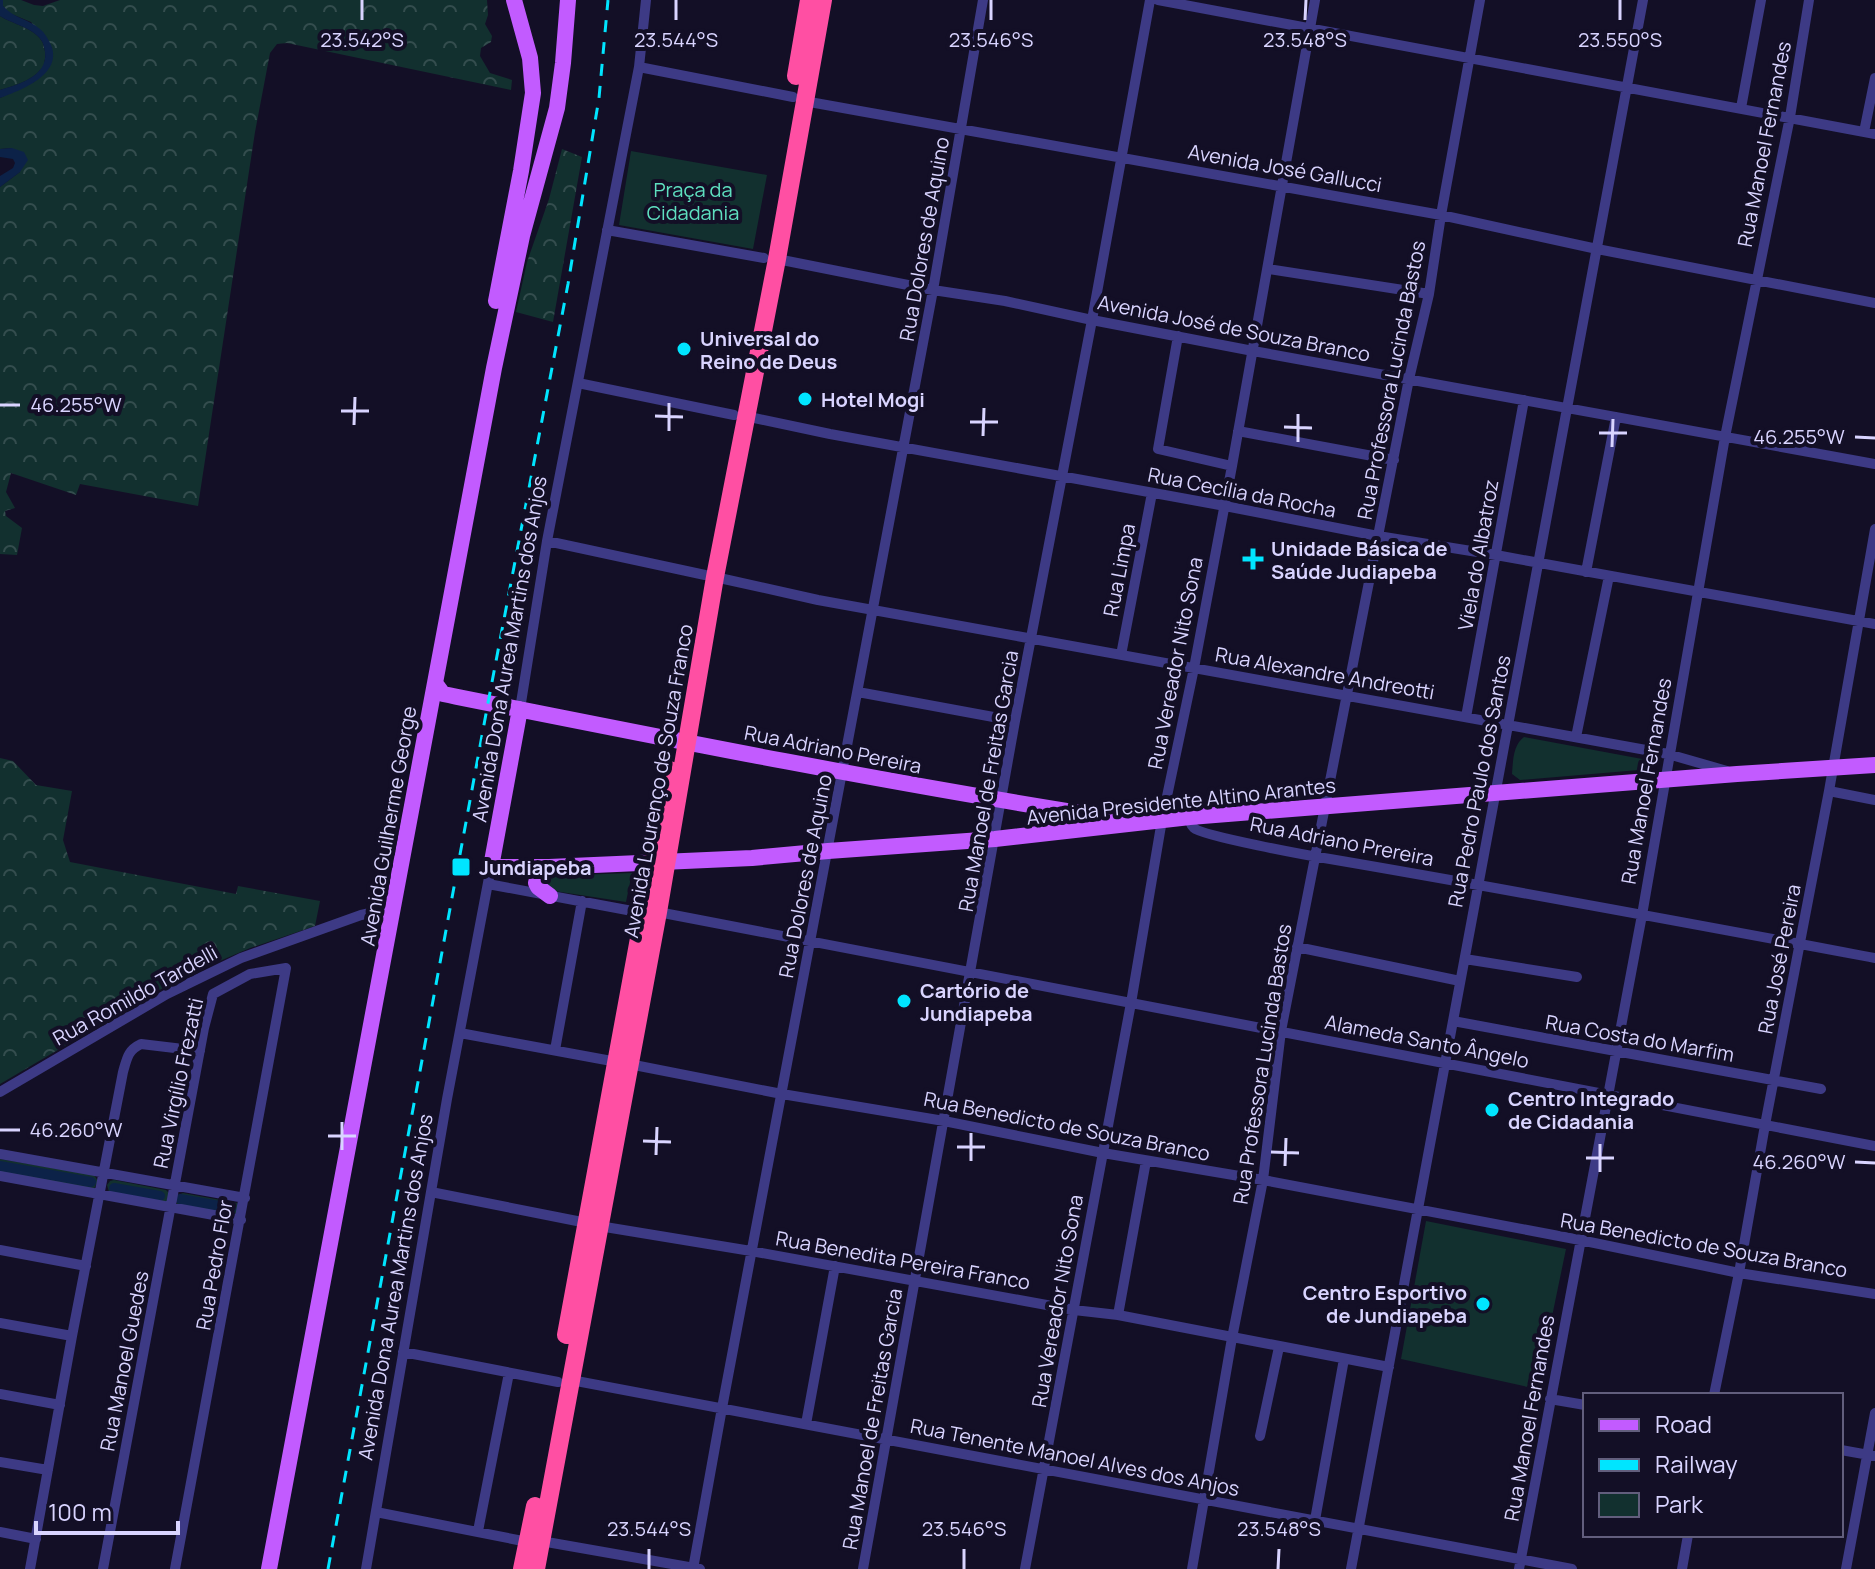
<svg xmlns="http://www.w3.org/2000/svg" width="1875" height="1569" font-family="Manrope,sans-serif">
<defs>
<pattern id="forest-crowns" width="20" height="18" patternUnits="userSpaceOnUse" patternTransform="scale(2)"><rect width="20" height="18" fill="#12302f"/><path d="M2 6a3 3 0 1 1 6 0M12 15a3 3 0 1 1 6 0" fill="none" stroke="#344d4e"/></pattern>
</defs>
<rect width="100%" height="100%" fill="#130f26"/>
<!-- green -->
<path fill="#12302f" d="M 631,151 L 767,175 L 753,249 L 619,225 Z
M 1524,737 L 1653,761 L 1651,769 L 1520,780 L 1512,774 C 1513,761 1513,745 1524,737 Z
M 632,873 L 626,902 L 554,891 L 543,885 L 545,877 L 550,876 Z
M 0,1159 L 94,1175 L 98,1181 L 94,1189 L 0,1173 Z
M 114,1180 L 166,1190 L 169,1193 L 167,1201 L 164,1203 L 109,1192 L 107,1185 L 110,1181 Z
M 183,1193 L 237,1203 L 238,1210 L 234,1216 L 177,1205 L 176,1196 Z
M 1426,1221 L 1566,1249 L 1537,1389 L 1401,1359 Z"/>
<!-- forest -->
<path fill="url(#forest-crowns)" d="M 3,0 L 21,0 L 34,5 L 43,6 L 60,0 L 487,0 L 488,15 L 485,24 L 492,36 L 491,42 L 481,48 L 480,56 L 490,73 L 512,80 L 511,90 L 287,43 L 277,44 L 270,53 L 255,132 L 198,506 L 80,484 L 76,495 L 11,473 L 6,492 L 15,508 L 5,511 L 6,516 L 22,528 L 17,555 L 0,554 L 0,187 L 20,172 L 12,148 L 0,149 L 0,98 L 34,82 L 52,48 L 31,22 L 9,13 L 3,6 Z
M 0,16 C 11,23 23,25 34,33 C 39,37 43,41 44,47 C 52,75 20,84 0,90 Z
M 562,149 L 582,157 L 553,322 L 516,312 L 527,262 L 549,199 Z
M 0,758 L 13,761 L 36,785 L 72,791 L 63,840 L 70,862 L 236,894 L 238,886 L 320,901 L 315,926 L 250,948 L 180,978 L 0,1084 Z"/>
<!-- water -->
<path fill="#0c2248" d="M 0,0 L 3,0 L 3,6 C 13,18 29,19 40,29 C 45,33 48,39 51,45 C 63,74 22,90 0,98 L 0,90 C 20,84 52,75 44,47 C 43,41 39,37 34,33 C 23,25 11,23 0,16 Z
M 12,148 L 24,152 L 28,160 L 20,172 L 0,187 L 0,176 L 13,168 L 15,163 L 13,159 L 0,157 L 0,149 Z"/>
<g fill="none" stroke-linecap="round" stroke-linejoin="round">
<!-- canal -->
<path stroke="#0c2248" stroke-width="10" d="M 0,1166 L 91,1182
M 114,1188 L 160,1196
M 180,1199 L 231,1208"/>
<!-- street -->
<path stroke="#3d3a85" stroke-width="10" d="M 1158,0 L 1875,134
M 639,67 L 793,97
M 804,101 L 1441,215 L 1597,249 L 1875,303
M 1741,108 L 1761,0
M 1864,132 L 1875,78
M 607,230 L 764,258
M 777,259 L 933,290 L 1005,301 L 1092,320 L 1253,351 L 1875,464
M 1268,269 L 1429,294
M 1178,336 L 1158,449 L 1232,466
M 578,383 L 734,415
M 745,416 L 830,434 L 1225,506 L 1378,536 L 1496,555 L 1875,624
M 1238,431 L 1394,460
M 547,541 L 705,575
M 1586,572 L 1616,417
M 715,577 L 818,600 L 1668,754 L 1727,771
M 1121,655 L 1152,493
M 858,692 L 1015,721
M 520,709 L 547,541 L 639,67 L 646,0
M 1466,717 L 1524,400
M 1576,737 L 1609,576
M 1829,791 L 1875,800
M 1190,817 C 1190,822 1190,824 1194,828 C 1202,836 1311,856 1330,859 C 1512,890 1693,924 1875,958
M 488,884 L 643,913
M 658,912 L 1875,1146
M 1297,947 L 1460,981
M 1465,959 L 1577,977
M 1453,1021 L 1821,1089
M 460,1033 L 617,1062
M 555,1050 L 582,901
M 629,1064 L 782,1094 L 944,1121 L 1103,1153 L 1263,1180 L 1580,1240 L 1739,1273 L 1875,1294
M 0,1092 L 167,994 L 241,958 L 361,915 L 384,910 L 393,911
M 0,1154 L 245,1198
M 0,1176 L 241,1220
M 431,1192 L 587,1223
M 599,1226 L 751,1251 L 1074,1310 L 1118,1315 L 1389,1367
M 0,1250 L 86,1266
M 1118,1315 L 1146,1161
M 0,1323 L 72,1336
M 403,1352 L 558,1382
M 571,1380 L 1572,1569
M 0,1394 L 60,1405
M 1714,1395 L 1739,1273 L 1765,1125 L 1829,791 L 1875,529
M 1550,1399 L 1585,1405
M 806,1424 L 835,1266
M 1260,1436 L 1279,1347
M 1841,1450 L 1875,1456
M 0,1462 L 48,1470
M 376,1512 L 528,1542
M 1315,1520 L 1344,1359
M 478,1531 L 509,1373
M 0,1532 L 36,1539
M 541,1541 L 700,1569
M 30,1569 L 72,1336 L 123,1072 C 127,1058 128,1050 141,1044 L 200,1051
M 103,1569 L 204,1028 L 213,994 L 250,974 L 286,968 L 175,1569
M 366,1569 L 447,1099 L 491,867
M 693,1569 L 722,1408 L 933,290 L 983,0
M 863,1569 L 1015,721 L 1092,320 L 1150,0
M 1025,1569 L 1131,1003 L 1162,820 L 1194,668 L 1232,466 L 1315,0
M 1192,1569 L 1232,1338 L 1263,1180 L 1281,1031 L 1378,536 L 1409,379 L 1429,294 L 1441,215 L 1480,0
M 1351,1569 L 1643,0
M 1519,1569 L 1642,915 L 1725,437 L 1790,117 L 1809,0
M 1682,1569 L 1688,1535
M 1846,1569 L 1875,1413"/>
<!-- primary -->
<path stroke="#c25bff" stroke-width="16" d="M 496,301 L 521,171 L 533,93 L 530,58 L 514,0
M 435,683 L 443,694 C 668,739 892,784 1118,819
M 520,709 L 491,867 L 549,867 L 752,858 L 828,851 L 995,839 L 1190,817 L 1737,774 L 1875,765
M 549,867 L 538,875 L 536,883 L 538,887 L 550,896
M 269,1569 L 494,368 L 522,236 L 557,108 L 563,63 L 568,0"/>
<!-- highway -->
<path stroke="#ff4fa3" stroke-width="18" d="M 796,76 L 809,0
M 566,1335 L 670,770
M 522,1569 L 535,1506
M 536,1569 L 658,912 L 715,577 L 777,259 L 823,0"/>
<!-- rail -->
<path stroke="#00e5ff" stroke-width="3" stroke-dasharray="12 10" stroke-linecap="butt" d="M 328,1569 L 488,703 L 568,284 L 599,98 L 608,0"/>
</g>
<!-- ticks -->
<path fill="none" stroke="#d9d4ff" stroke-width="3" d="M 362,20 L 362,0M 676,20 L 676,0M 991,20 L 991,0M 1305,20 L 1306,0M 1620,20 L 1620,0M 0,405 L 20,405M 341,411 L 369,411M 655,416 L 683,417M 970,422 L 998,422M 354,425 L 355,397M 1284,427 L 1312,428M 669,431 L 669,403M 1599,433 L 1627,433M 983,436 L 984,408M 1855,437 L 1875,438M 1298,442 L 1298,414M 1612,447 L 1613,419M 0,1130 L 20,1130M 328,1136 L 356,1136M 643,1141 L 671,1142M 957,1147 L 985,1147M 342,1150 L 342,1122M 1271,1152 L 1299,1153M 656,1155 L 657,1127M 1586,1158 L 1614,1158M 971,1161 L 971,1133M 1855,1162 L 1875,1163M 1285,1166 L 1286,1138M 1600,1172 L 1600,1144M 649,1569 L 649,1549M 964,1569 L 964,1549M 1278,1569 L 1279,1549"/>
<!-- markers -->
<g fill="#00e5ff" stroke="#130f26" stroke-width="3">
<circle cx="684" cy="349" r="8"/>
<circle cx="805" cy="399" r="8"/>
<path d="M1249 547h8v8h8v8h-8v8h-8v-8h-8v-8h8z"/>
<rect x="451" y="857" width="20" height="20" rx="4"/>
<circle cx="904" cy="1001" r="8"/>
<circle cx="1492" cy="1110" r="8"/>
<circle cx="1483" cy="1304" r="8"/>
</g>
<g text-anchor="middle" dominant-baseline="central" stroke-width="8" stroke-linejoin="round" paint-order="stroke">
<!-- street labels -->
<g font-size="20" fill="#d9d4ff" stroke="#130f26">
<text transform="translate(1764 144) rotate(-79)">Rua Manoel Fernandes</text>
<text transform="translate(1285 168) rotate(10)">Avenida José Gallucci</text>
<text transform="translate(924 239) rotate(-80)">Rua Dolores de Aquino</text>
<text transform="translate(1234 328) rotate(11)">Avenida José de Souza Branco</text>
<text transform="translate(1391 380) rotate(-79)">Rua Professora Lucinda Bastos</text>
<text transform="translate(1242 492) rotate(11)">Rua Cecília da Rocha</text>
<text transform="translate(1478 555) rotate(-80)">Viela do Albatroz</text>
<text transform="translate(1119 570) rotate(-79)">Rua Limpa</text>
<text transform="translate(509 649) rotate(-80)">Avenida Dona Aurea Martins dos Anjos</text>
<text transform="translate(1175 663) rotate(-79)">Rua Vereador Nito Sona</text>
<text transform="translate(1325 673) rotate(10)">Rua Alexandre Andreotti</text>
<text transform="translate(833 749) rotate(11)">Rua Adriano Pereira</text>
<text transform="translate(658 781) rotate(-80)">Avenida Lourenço de Souza Franco</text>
<text transform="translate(988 781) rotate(-80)">Rua Manoel de Freitas Garcia</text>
<text transform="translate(1479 781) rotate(-79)">Rua Pedro Paulo dos Santos</text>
<text transform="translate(1646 781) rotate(-80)">Rua Manoel Fernandes</text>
<text transform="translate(1181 801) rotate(-6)">Avenida Presidente Altino Arantes</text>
<text transform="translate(388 826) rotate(-80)">Avenida Guilherme George</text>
<text transform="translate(1342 841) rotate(11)">Rua Adriano Prereira</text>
<text transform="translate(805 876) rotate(-79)">Rua Dolores de Aquino</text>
<text transform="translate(1779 959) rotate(-79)">Rua José Pereira</text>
<text transform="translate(135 995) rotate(-29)">Rua Romildo Tardelli</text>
<text transform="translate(1640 1038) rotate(10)">Rua Costa do Marfim</text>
<text transform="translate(1427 1041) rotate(11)">Alameda Santo Ângelo</text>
<text transform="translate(1262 1064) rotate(-81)">Rua Professora Lucinda Bastos</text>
<text transform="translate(178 1083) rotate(-78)">Rua Virgílio Frezatti</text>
<text transform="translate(1067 1126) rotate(11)">Rua Benedicto de Souza Branco</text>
<text transform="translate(1704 1245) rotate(10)">Rua Benedicto de Souza Branco</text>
<text transform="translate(903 1260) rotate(10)">Rua Benedita Pereira Franco</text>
<text transform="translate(214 1265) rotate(-80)">Rua Pedro Flor</text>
<text transform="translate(395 1287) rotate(-80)">Avenida Dona Aurea Martins dos Anjos</text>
<text transform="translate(1057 1301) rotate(-80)">Rua Vereador Nito Sona</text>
<text transform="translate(124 1361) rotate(-79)">Rua Manoel Guedes</text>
<text transform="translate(1529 1418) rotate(-80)">Rua Manoel Fernandes</text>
<text transform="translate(872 1419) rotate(-80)">Rua Manoel de Freitas Garcia</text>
<text transform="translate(1075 1457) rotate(11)">Rua Tenente Manoel Alves dos Anjos</text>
</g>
<!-- park labels -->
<g font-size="20" fill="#5fe0c0" stroke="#130f26">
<text x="693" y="189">Praça da<tspan x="693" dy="23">Cidadania</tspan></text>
</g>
<!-- poi labels -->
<g font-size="20" font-weight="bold" fill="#d9d4ff" stroke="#130f26" text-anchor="start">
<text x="700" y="338">Universal do<tspan x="700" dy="23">Reino de Deus</tspan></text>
<text x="821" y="399">Hotel Mogi</text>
<text x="1271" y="548">Unidade Básica de<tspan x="1271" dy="23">Saúde Judiapeba</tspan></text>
<text x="479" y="867">Jundiapeba</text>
<text x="920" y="990">Cartório de<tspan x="920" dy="23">Jundiapeba</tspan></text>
<text x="1508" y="1098">Centro Integrado<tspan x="1508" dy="23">de Cidadania</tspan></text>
<text x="1467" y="1292" text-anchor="end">Centro Esportivo<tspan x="1467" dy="23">de Jundiapeba</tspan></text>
</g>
</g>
<g font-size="20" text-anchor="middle" fill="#d9d4ff" stroke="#130f26" stroke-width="8" stroke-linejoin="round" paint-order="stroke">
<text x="362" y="47">23.542°S</text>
<text x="676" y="47">23.544°S</text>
<text x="991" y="47">23.546°S</text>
<text x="1305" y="47">23.548°S</text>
<text x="1620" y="47">23.550°S</text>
<text x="76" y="412">46.255°W</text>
<text x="1799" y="444">46.255°W</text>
<text x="76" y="1137">46.260°W</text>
<text x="1799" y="1169">46.260°W</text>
<text x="649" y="1536">23.544°S</text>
<text x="964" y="1536">23.546°S</text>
<text x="1279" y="1536">23.548°S</text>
</g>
<!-- legend -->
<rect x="1583" y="1393" width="260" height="144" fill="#130f26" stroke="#625e7d" stroke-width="2"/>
<rect x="1599" y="1419" width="40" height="12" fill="#c25bff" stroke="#625e7d" stroke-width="2"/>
<text x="1655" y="1433" font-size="24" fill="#d9d4ff">Road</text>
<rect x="1599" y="1459" width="40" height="12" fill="#00e5ff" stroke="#625e7d" stroke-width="2"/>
<text x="1655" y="1473" font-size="24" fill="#d9d4ff">Railway</text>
<rect x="1599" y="1493" width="40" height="24" fill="#12302f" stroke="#625e7d" stroke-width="2"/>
<text x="1655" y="1513" font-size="24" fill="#d9d4ff">Park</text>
<!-- scale -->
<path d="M36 1521v12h142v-12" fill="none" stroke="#d9d4ff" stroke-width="4"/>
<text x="48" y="1521" font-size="24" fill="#d9d4ff" stroke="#130f26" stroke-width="6" paint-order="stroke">100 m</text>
</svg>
